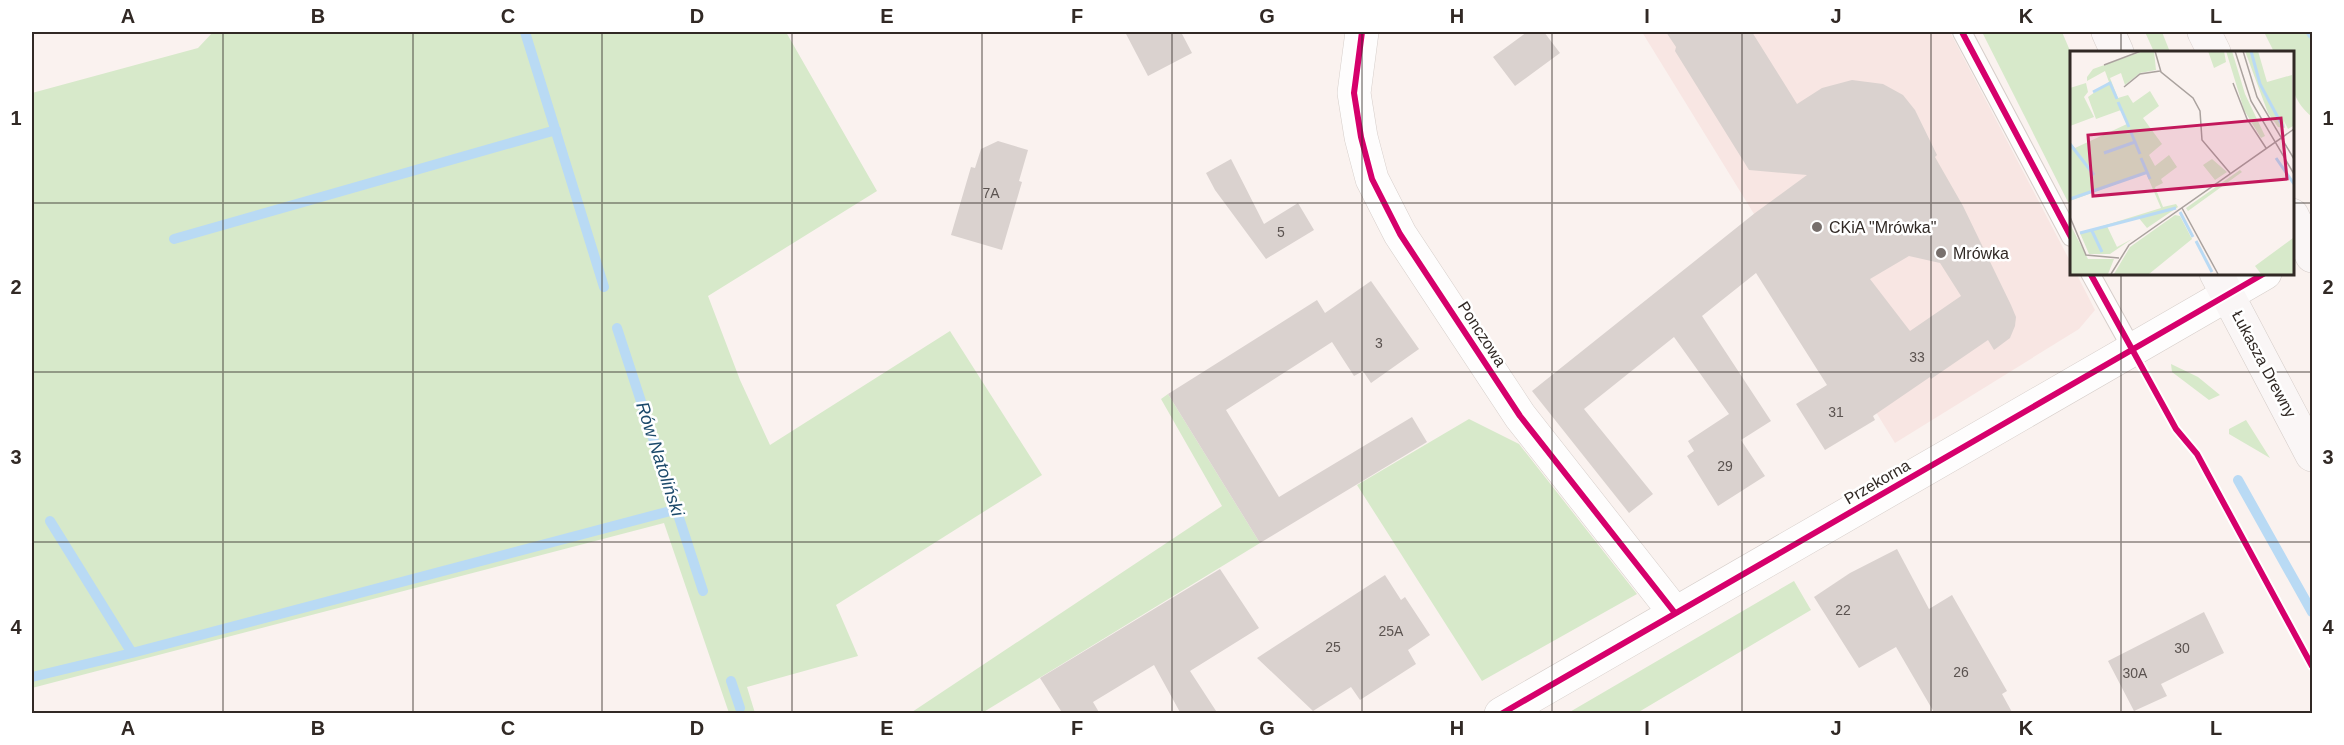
<svg xmlns="http://www.w3.org/2000/svg" width="2344" height="745" font-family="Helvetica,sans-serif">
<rect width="100%" height="100%" fill="#faf2ef"/>
<!-- commercial -->
<path fill="#f8e6e3" d="M 1642,32 L 1950,32 L 2071,263 L 2071,273 L 2076,273 L 2095,310 L 2079,329 L 1895,443 Z"/>
<!-- green -->
<path fill="#d7e9ca" d="M 213,32 L 786,32 L 877,191 L 708,296 L 740,380 L 770,445 L 950,331 L 1042,475 L 836,605 L 858,656 L 747,687 L 755,713 L 729,713 L 664,523 L 32,688 L 32,93 L 198,48 Z
M 1982,32 L 2062,32 L 2071,53 L 2071,208 Z
M 2145,32 L 2162,32 L 2170,52 L 2154,52 Z
M 2264,32 L 2312,32 L 2312,117 C 2288,96 2292,82 2292,52 L 2274,52 Z
M 2171,364 L 2198,377 L 2220,395 L 2209,400 L 2172,372 Z
M 1168,394 L 1260,543 L 982,713 L 909,714 L 1222,506 L 1161,399 Z
M 1469,419 L 1519,444 L 1637,594 L 1482,681 L 1357,485 Z
M 2246,420 L 2270,458 L 2229,434 L 2229,429 Z
M 1794,581 L 1811,610 L 1637,713 L 1568,713 Z"/>
<g fill="none" stroke-linecap="round" stroke-linejoin="round">
<!-- stream -->
<path stroke="#b9daf4" stroke-width="10" d="M 525,32 L 604,287
M 2311,32 L 2312,34
M 174,239 L 556,130
M 617,328 L 703,591
M 2238,480 L 2312,612
M 50,521 L 132,653
M 32,677 L 132,653 L 678,509
M 731,681 L 740,708"/>
</g>
<!-- building -->
<path fill="#dad2cf" fill-rule="evenodd" d="M 1125,32 L 1181,32 L 1192,53 L 1148,76 Z
M 1527,32 L 1544,32 L 1560,53 L 1515,86 L 1493,57 Z
M 1666,32 L 1752,32 L 1797,104 L 1822,88 L 1852,80 L 1883,84 L 1903,95 L 1915,110 L 1937,155 L 1935,157 L 1963,206 L 2011,305 L 2016,317 L 2015,326 L 2010,338 L 1994,350 L 1988,340 L 1931,379 L 1930,377 L 1873,416 L 1875,420 L 1825,450 L 1796,404 L 1827,385 L 1756,273 L 1702,316 L 1771,421 L 1741,440 L 1765,476 L 1718,506 L 1687,456 L 1694,451 L 1688,441 L 1729,414 L 1674,337 L 1584,409 L 1653,494 L 1629,513 L 1532,391 L 1755,213 L 1807,175 L 1749,170 L 1675,51 L 1676,47 ZM 1909,256 L 1940,263 L 1961,296 L 1910,331 L 1870,279 Z
M 998,141 L 1028,150 L 1019,181 L 1022,182 L 1002,250 L 951,235 L 971,167 L 975,168 L 981,149 Z
M 1231,159 L 1264,224 L 1298,203 L 1314,230 L 1266,259 L 1215,190 L 1206,173 Z
M 1371,281 L 1419,349 L 1371,383 L 1363,371 L 1354,376 L 1332,342 L 1226,410 L 1279,497 L 1412,417 L 1427,442 L 1260,543 L 1168,394 L 1317,300 L 1325,313 Z
M 1897,549 L 1929,609 L 1952,595 L 2007,691 L 2002,694 L 2013,714 L 1935,714 L 1896,647 L 1859,668 L 1814,597 L 1850,573 Z
M 1220,569 L 1259,628 L 1190,671 L 1218,714 L 1181,714 L 1154,665 L 1093,702 L 1100,714 L 1063,714 L 1040,678 Z
M 1385,575 L 1401,600 L 1405,597 L 1430,635 L 1408,650 L 1416,664 L 1360,700 L 1351,687 L 1313,711 L 1257,658 Z
M 2204,612 L 2224,653 L 2161,684 L 2167,696 L 2134,711 L 2108,661 Z"/>
<g fill="none" stroke-linecap="round" stroke-linejoin="round">
<!-- service casing -->
<g stroke="#d6ceca" stroke-width="20">
<path id="service" d="M 1962,32 L 2071,237
M 2090,273 L 2132,349"/>
</g>
<!-- minor casing -->
<g stroke="#d6ceca" stroke-width="34">
<path id="minor" d="M 1362,32 L 1354,93 L 1361,137 L 1372,179 L 1400,234 L 1520,416 L 1675,613
M 1501,714 L 2227,295"/>
</g>
<!-- tertiary casing -->
<g stroke="#d6ceca" stroke-width="34">
<path id="tertiary" d="M 2227,295 L 2265,273"/>
</g>
<!-- secondary casing -->
<g stroke="#d6ceca" stroke-width="34">
<path id="secondary" d="M 2108,32 L 2117,52
M 2204,32 L 2214,52
M 2292,215 L 2312,256
M 2216,273 L 2312,455"/>
</g>
<!-- service -->
<use href="#service" stroke="#fefdfd" stroke-width="18"/>
<!-- minor -->
<use href="#minor" stroke="#fefdfd" stroke-width="33"/>
<!-- tertiary -->
<use href="#tertiary" stroke="#fefdfd" stroke-width="33"/>
<!-- secondary -->
<use href="#secondary" stroke="#faf6f6" stroke-width="33"/>
<!-- cycleway casing -->
<g stroke="#fff" stroke-width="10">
<path id="cycleway" d="M 1362,32 L 1354,93 L 1361,137 L 1372,179 L 1400,234 L 1520,416 L 1675,613
M 1962,32 L 2071,237
M 2090,273 L 2176,429 L 2197,454 L 2312,666
M 1501,714 L 2265,273"/>
</g>
<!-- cycleway -->
<use href="#cycleway" stroke="#d6006c" stroke-width="6"/>
</g>
<!-- grid -->
<path fill="none" stroke="#312925" stroke-width="1.5" stroke-opacity="0.55" d="M 223,32 L 223,714M 413,32 L 413,714M 602,32 L 602,714M 792,32 L 792,714M 982,32 L 982,714M 1172,32 L 1172,714M 1362,32 L 1362,714M 1552,32 L 1552,714M 1742,32 L 1742,714M 1931,32 L 1931,714M 2121,32 L 2121,52M 32,203 L 2071,203M 2292,203 L 2312,203M 2121,273 L 2121,714M 32,372 L 2312,372M 32,542 L 2312,542"/>
<!-- markers -->
<g fill="#776f6c" stroke="#fff" stroke-width="2">
<circle cx="1817" cy="227" r="6"/>
<circle cx="1941" cy="253" r="6"/>
</g>
<g text-anchor="middle" dominant-baseline="central" stroke-width="5" stroke-linejoin="round" paint-order="stroke">
<!-- number labels -->
<g font-size="14" fill="#5b5350">
<text x="991" y="193">7A</text>
<text x="1281" y="232">5</text>
<text x="1379" y="343">3</text>
<text x="1917" y="357">33</text>
<text x="1836" y="412">31</text>
<text x="1725" y="466">29</text>
<text x="1843" y="610">22</text>
<text x="1391" y="631">25A</text>
<text x="1333" y="647">25</text>
<text x="2182" y="648">30</text>
<text x="1961" y="672">26</text>
<text x="2135" y="673">30A</text>
</g>
<!-- poi labels -->
<g font-size="16" fill="#312925" stroke="#fff" text-anchor="start">
<text x="1829" y="227">CKiA "Mrówka"</text>
<text x="1953" y="253">Mrówka</text>
</g>
<!-- street labels -->
<g font-size="16" fill="#312925" stroke="#fff">
<text transform="translate(1482 334) rotate(57)">Ponczowa</text>
<text transform="translate(2264 364) rotate(62)">Łukasza Drewny</text>
<text transform="translate(1877 482) rotate(-30)">Przekorna</text>
</g>
<!-- water labels -->
<g font-size="18" font-style="italic" fill="#1c4a6b" stroke="#fff">
<text transform="translate(660 459) rotate(72)">Rów Natoliński</text>
</g>
</g>
<!-- overview -->
<g transform="translate(2070 51)">
<rect width="224" height="224" fill="#faf2ef"/>
<path d="M 74,0 L 84,0 L 86,19 L 70,22 L 55,34 L 51,22 L 40,27 L 48,47 L 58,44 L 63,52 L 80,40 L 89,55 L 73,67 L 92,93 L 79,104 L 85,115 L 99,104 L 107,116 L 91,128 L 93,132 L 85,136 L 93,156 L 106,153 L 108,156 L 77,177 L 68,166 L 37,175 L 47,196 L 62,188 L 40,203 L 19,203 L 10,182 L 91,157 L 76,122 L 0,150 L 0,91 L 5,97 L 57,73 L 51,59 L 26,68 L 18,46 L 39,31 L 35,20 L 17,30 L 17,26 L 23,18 ZM 138,0 L 154,0 L 156,11 L 144,17 ZM 156,0 L 162,0 L 175,43 L 195,85 L 191,87 L 174,59 ZM 175,0 L 188,0 L 197,31 L 222,24 L 223,75 L 218,78 L 214,70 L 215,77 L 208,76 L 198,62 ZM 16,32 L 18,41 L 14,46 L 24,66 L 0,75 L 0,37 ZM 142,108 L 157,121 L 145,129 L 133,114 ZM 170,119 L 172,121 L 118,160 L 116,157 ZM 105,164 L 110,165 L 122,188 L 79,223 L 44,223 L 60,196 ZM 0,173 L 18,208 L 44,208 L 38,223 L 0,223 ZM 223,187 L 223,223 L 191,223 L 185,215 Z" fill="#d7e9ca"/>
<path fill="none" stroke="#b9daf4" stroke-width="3" d="M 181,0 L 190,33 L 213,76M 23,41 L 40,32 L 47,48M 48,51 L 59,76M 60,79 L 70,103M 0,93 L 24,124M 34,102 L 65,91M 71,107 L 80,128M 206,107 L 224,133M 0,148 L 78,121M 110,161 L 123,186M 22,180 L 32,201M 10,182 L 106,157M 126,190 L 142,221"/>
<path fill="none" stroke="#aaa29e" stroke-width="1.5" d="M 85,0 L 91,21 L 123,47 L 130,60 L 132,89 L 160,122M 165,0 L 181,50 L 224,123M 173,0 L 187,46 L 224,108M 34,14 L 71,0M 163,32 L 177,68 L 196,97M 54,36 L 70,23 L 90,20M 112,157 L 148,223M 0,166 L 16,204 L 49,207M 41,223 L 59,194 L 224,78"/>
<path fill="#c2185b" fill-opacity="0.15" stroke="#c2185b" stroke-width="3" d="M 211,67 L 217,128 L 23,145 L 18,84 Z"/>
<rect width="224" height="224" fill="none" stroke="#312925" stroke-width="3"/>
</g>
<!-- border -->
<rect width="2344" height="745" fill="none" stroke="#ffffff" stroke-width="66"/>
<rect x="33" y="33" width="2278" height="679" fill="none" stroke="#312925" stroke-width="2"/>
<g font-size="20" text-anchor="middle" font-weight="bold" fill="#312925">
<text x="128" y="23">A</text>
<text x="318" y="23">B</text>
<text x="508" y="23">C</text>
<text x="697" y="23">D</text>
<text x="887" y="23">E</text>
<text x="1077" y="23">F</text>
<text x="1267" y="23">G</text>
<text x="1457" y="23">H</text>
<text x="1647" y="23">I</text>
<text x="1836" y="23">J</text>
<text x="2026" y="23">K</text>
<text x="2216" y="23">L</text>
<text x="16" y="125">1</text>
<text x="2328" y="125">1</text>
<text x="16" y="294">2</text>
<text x="2328" y="294">2</text>
<text x="16" y="464">3</text>
<text x="2328" y="464">3</text>
<text x="16" y="634">4</text>
<text x="2328" y="634">4</text>
<text x="128" y="735">A</text>
<text x="318" y="735">B</text>
<text x="508" y="735">C</text>
<text x="697" y="735">D</text>
<text x="887" y="735">E</text>
<text x="1077" y="735">F</text>
<text x="1267" y="735">G</text>
<text x="1457" y="735">H</text>
<text x="1647" y="735">I</text>
<text x="1836" y="735">J</text>
<text x="2026" y="735">K</text>
<text x="2216" y="735">L</text>
</g>
</svg>
